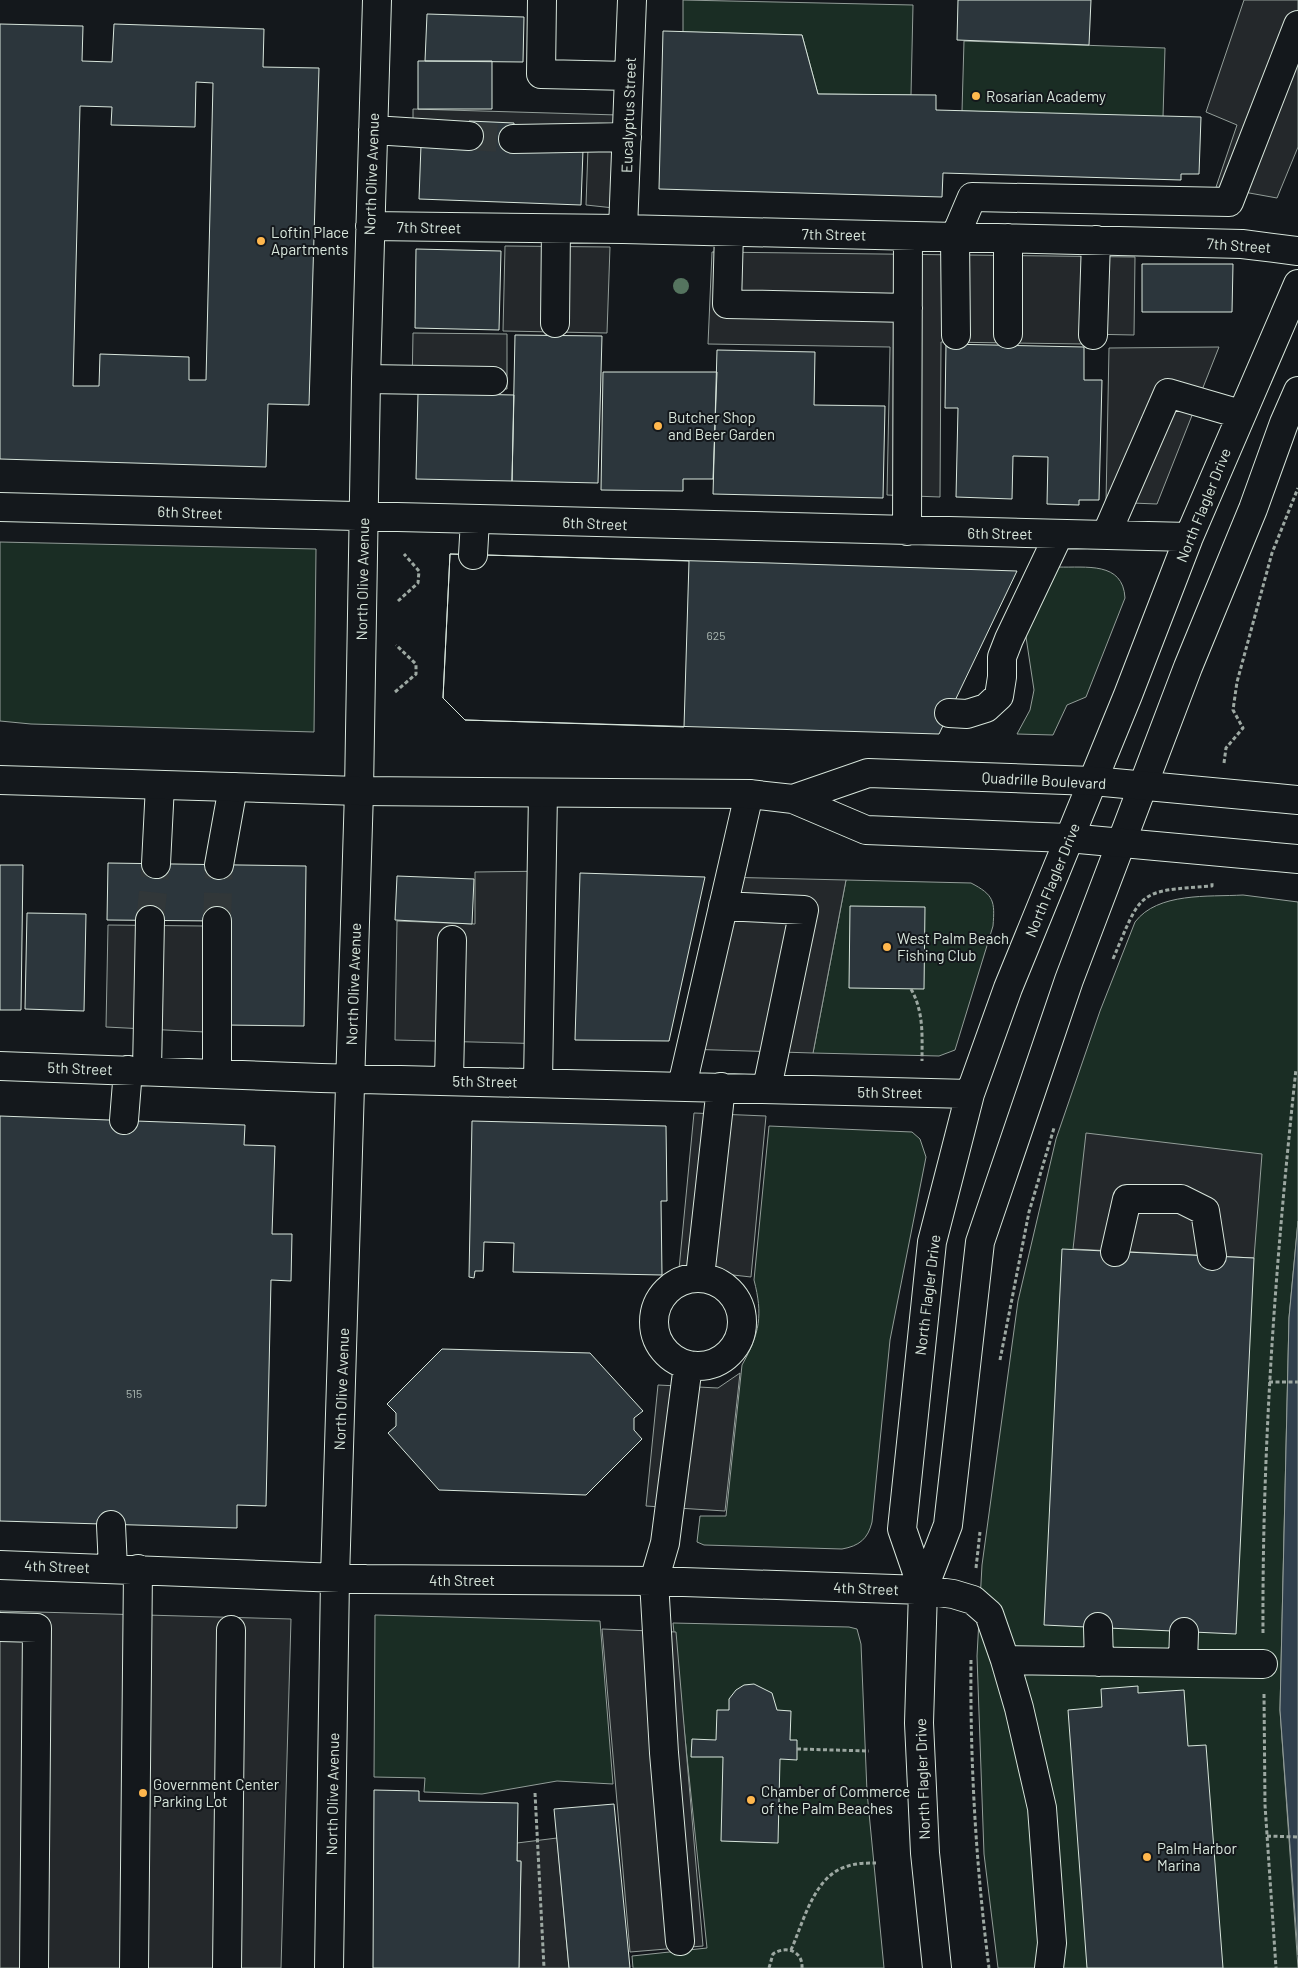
<svg xmlns="http://www.w3.org/2000/svg" width="1298" height="1968" font-family="Barlow,sans-serif">
<rect width="100%" height="100%" fill="#14181c"/>
<!-- green -->
<path fill="#1a2d24" stroke="#939e99" d="M 683,0 L 913,5 L 911,95 L 818,94 L 802,35 L 683,32 Z
M 964,41 L 1165,48 L 1163,117 L 962,111 Z
M 0,542 L 316,549 L 314,732 L 31,724 L 0,721 Z
M 1058,567 C 1086,568 1123,561 1125,598 L 1086,697 L 1067,705 L 1053,735 L 1017,734 L 1030,710 L 1034,690 L 1026,637 L 1029,616 Z
M 846,880 L 971,883 C 994,895 995,901 993,926 L 955,1050 L 939,1056 L 813,1053 Z
M 1243,895 L 1298,902 L 1298,1221 L 1289,1318 L 1280,1710 L 1298,1968 L 998,1968 L 984,1854 L 977,1656 L 982,1565 L 1018,1301 L 1056,1139 L 1100,1011 L 1135,922 C 1158,892 1208,897 1243,895 Z
M 769,1126 L 912,1132 L 920,1139 L 926,1157 L 890,1340 L 872,1522 C 868,1539 859,1546 842,1549 L 704,1545 L 697,1542 L 700,1516 L 726,1516 L 742,1365 C 760,1333 763,1315 754,1280 Z
M 375,1615 L 600,1621 L 613,1784 L 557,1781 L 482,1794 L 424,1792 L 425,1778 L 374,1777 Z
M 673,1623 L 849,1627 L 857,1629 L 861,1644 L 867,1792 L 884,1968 L 633,1968 L 632,1956 L 707,1948 Z"/>
<!-- parking -->
<path fill="#24282b" stroke="#939e99" d="M 1244,0 L 1298,0 L 1298,147 L 1277,198 L 1216,187 L 1237,125 L 1206,112 Z
M 413,109 L 618,115 L 614,208 L 586,205 L 588,147 L 413,144 Z
M 505,246 L 610,247 L 607,333 L 503,331 Z
M 712,252 L 1135,257 L 1134,335 L 1084,334 L 1084,344 L 941,342 L 940,497 L 887,495 L 890,347 L 708,344 Z
M 413,333 L 507,334 L 507,389 L 412,387 Z
M 1219,347 L 1157,504 L 1106,502 L 1109,348 Z
M 554,871 L 551,1044 L 395,1040 L 397,921 L 475,924 L 475,872 Z
M 720,877 L 846,880 L 813,1053 L 684,1049 Z
M 108,925 L 205,926 L 205,1032 L 106,1027 Z
M 694,1113 L 766,1116 L 751,1277 L 679,1269 Z
M 1086,1133 L 1262,1154 L 1254,1258 L 1073,1249 Z
M 740,1373 L 725,1511 L 646,1506 L 658,1385 L 718,1388 Z
M 0,1611 L 291,1619 L 281,1968 L 0,1968 Z
M 602,1629 L 676,1632 L 703,1946 L 630,1952 Z
M 557,1838 L 569,1968 L 519,1968 L 521,1862 L 517,1861 L 517,1843 Z"/>
<!-- water -->
<path fill="#2f3f4d" stroke="#939e99" d="M 1298,1221 L 1298,1955 L 1280,1710 L 1289,1318 Z"/>
<!-- building -->
<path fill="#2c363c" stroke="#d8e6dc" fill-rule="evenodd" d="M 958,0 L 1091,0 L 1089,45 L 957,40 Z
M 427,14 L 524,17 L 523,62 L 425,61 Z
M 0,24 L 83,26 L 82,61 L 112,62 L 114,24 L 264,29 L 263,67 L 319,68 L 309,405 L 268,404 L 266,467 L 0,459 ZM 196,82 L 213,83 L 206,380 L 189,380 L 189,357 L 100,354 L 99,386 L 73,386 L 80,106 L 112,107 L 111,125 L 195,127 Z
M 663,31 L 802,35 L 818,94 L 936,95 L 936,110 L 1201,117 L 1199,174 L 1181,174 L 1181,180 L 943,173 L 942,197 L 659,189 Z
M 418,61 L 492,61 L 492,109 L 418,109 Z
M 469,121 L 514,123 L 513,148 L 583,150 L 581,205 L 419,199 L 421,145 L 469,147 Z
M 416,249 L 501,251 L 499,330 L 415,328 Z
M 1142,264 L 1233,264 L 1232,312 L 1142,312 Z
M 515,335 L 602,336 L 598,483 L 512,481 Z
M 946,344 L 1084,347 L 1084,380 L 1102,380 L 1099,500 L 1079,500 L 1079,505 L 1047,504 L 1048,457 L 1013,456 L 1012,499 L 956,497 L 958,408 L 945,408 Z
M 717,350 L 815,352 L 814,405 L 885,406 L 883,498 L 713,494 Z
M 603,372 L 717,372 L 713,479 L 683,479 L 683,491 L 601,490 Z
M 418,393 L 514,395 L 512,481 L 416,479 Z
M 450,554 L 771,563 L 1017,571 L 939,734 L 465,720 L 443,698 Z
M 450,554 L 689,561 L 684,727 L 465,720 L 443,698 Z
M 108,863 L 306,866 L 304,1026 L 225,1025 L 217,921 L 107,920 Z
M 0,865 L 23,865 L 21,1010 L 0,1010 Z
M 580,873 L 705,877 L 669,1041 L 575,1040 Z
M 397,876 L 474,879 L 472,924 L 395,920 Z
M 850,906 L 925,907 L 924,989 L 849,988 Z
M 27,913 L 86,914 L 84,1011 L 25,1009 Z
M 0,1116 L 245,1125 L 244,1145 L 275,1146 L 272,1234 L 292,1234 L 291,1281 L 271,1280 L 266,1506 L 237,1505 L 237,1528 L 0,1521 Z
M 472,1121 L 666,1126 L 667,1201 L 661,1201 L 662,1275 L 513,1272 L 514,1243 L 484,1242 L 483,1271 L 475,1271 L 474,1278 L 469,1277 Z
M 1062,1249 L 1254,1258 L 1236,1634 L 1044,1625 Z
M 442,1349 L 590,1353 L 643,1411 L 634,1418 L 634,1430 L 642,1439 L 586,1495 L 439,1490 L 388,1433 L 396,1426 L 396,1413 L 387,1404 Z
M 754,1684 L 772,1693 L 777,1710 L 791,1711 L 790,1740 L 797,1740 L 797,1760 L 780,1759 L 778,1843 L 721,1841 L 723,1757 L 691,1757 L 692,1739 L 716,1740 L 717,1710 L 729,1710 L 729,1699 L 736,1690 L 744,1685 Z
M 1138,1686 L 1138,1693 L 1184,1690 L 1188,1746 L 1206,1745 L 1223,1968 L 1087,1968 L 1068,1710 L 1102,1707 L 1101,1689 Z
M 374,1790 L 419,1791 L 419,1801 L 518,1803 L 517,1861 L 521,1861 L 519,1968 L 373,1968 Z
M 614,1804 L 630,1968 L 569,1968 L 554,1809 Z"/>
<g fill="none" stroke-linecap="round" stroke-linejoin="round">
<!-- minor-tunnel -->
<path stroke="#313739" stroke-width="28" stroke-dasharray="28 14" stroke-linecap="butt" d="M 469,136 L 513,139
M 150,920 L 156,864
M 217,921 L 219,865"/>
<!-- minor casing -->
<g stroke="#d8e6dc" stroke-width="30">
<path id="minor" d="M 542,0 L 541,74 L 629,76
M 373,130 L 469,136
M 513,139 L 627,137
M 370,226 L 623,229 L 1242,244 L 1298,251
M 623,229 L 632,0
M 729,232 L 727,304 L 908,308
M 1008,238 L 1008,334
M 555,323 L 556,229
M 956,335 L 955,237 L 972,197 L 1229,202 L 1298,25
M 1093,335 L 1096,240
M 366,379 L 493,381
M 0,507 L 1189,537
M 907,531 L 908,236
M 1106,535 L 1168,393 L 1240,414
M 473,555 L 475,520
M 949,713 L 967,714 L 986,708 L 999,696 L 1002,677 L 1002,657 L 1009,639 L 1059,534
M 156,864 L 160,785
M 219,865 L 233,787
M 723,906 L 804,910 L 767,1088
M 0,1066 L 321,1078 L 970,1094
M 147,1070 L 150,920
M 217,1072 L 217,921
M 449,1080 L 452,940
M 538,1082 L 543,793
M 682,1086 L 749,794
M 124,1120 L 128,1070
M 1115,1252 L 1127,1199 L 1181,1199 L 1205,1211 L 1212,1256
M 700,1277 L 721,1087
M654 1322a44 44 0 1 1 88 0a44 44 0 1 1-88 0Z
M 111,1525 L 113,1568
M 0,1565 L 366,1579 L 654,1581 L 865,1588 L 923,1590 L 953,1594 L 973,1600 L 989,1614 L 1005,1660 L 1019,1708 L 1042,1808 L 1052,1943 L 1049,1968
M 923,1590 L 902,1529 L 932,1242 L 970,1094 L 1008,988 L 1128,695 L 1189,537 L 1298,284
M 0,1627 L 37,1628 L 34,1968
M 1098,1627 L 1099,1662
M 1005,1660 L 1263,1664
M 1183,1663 L 1184,1632
M 680,1941 L 664,1753 L 654,1581 L 665,1543 L 688,1365
M 134,1968 L 138,1569
M 227,1968 L 231,1630
M 329,1968 L 335,1578 L 359,791 L 366,379 L 377,0
M 937,1968 L 925,1853 L 919,1723 L 923,1590 L 948,1525 L 980,1242 L 1069,980 L 1188,667 L 1253,509 L 1284,423 L 1298,391"/>
</g>
<!-- major casing -->
<g stroke="#d8e6dc" stroke-width="30">
<path id="major" d="M 0,780 L 359,791 L 749,794 L 793,799 L 866,830 L 1068,838 L 1298,859
M 793,799 L 868,773 L 1093,781 L 1298,800"/>
</g>
<!-- path -->
<path stroke="#9da8a2" stroke-width="3" stroke-dasharray="4 2.5" stroke-linecap="butt" d="M 398,601 L 418,583 L 419,571 L 404,554
M 395,692 L 416,674 L 416,664 L 396,645
M 1224,763 L 1226,748 L 1243,728 L 1233,710 L 1237,682 L 1272,553 L 1298,488
M 1113,959 C 1142,891 1136,891 1212,886 L 1212,881
M 911,989 C 924,1012 922,1036 922,1061
M 1000,1360 L 1029,1212 L 1054,1128
M 1269,1382 L 1298,1382
M 976,1568 L 980,1532
M 1263,1633 C 1262,1445 1276,1256 1296,1069
M 971,1660 C 970,1763 976,1866 989,1968
M 1264,1694 L 1265,1805 L 1276,1968
M 797,1749 L 869,1751
M 535,1793 L 544,1968
M 1267,1836 L 1298,1837
M 791,1950 C 804,1921 814,1875 848,1866 C 857,1863 867,1863 876,1863
M 769,1968 L 773,1954 C 786,1945 803,1951 802,1968"/>
<!-- minor -->
<use href="#minor" stroke="#14181c" stroke-width="28"/>
<!-- major -->
<use href="#major" stroke="#14181c" stroke-width="28"/>
</g>
<!-- trees -->
<circle fill="#55745f" cx="681" cy="286" r="8"/>
<!-- markers -->
<g fill="#ffb74d" stroke="#14181c" stroke-width="2">
<circle cx="976" cy="96" r="5"/>
<circle cx="261" cy="241" r="5"/>
<circle cx="658" cy="426" r="5"/>
<circle cx="887" cy="947" r="5"/>
<circle cx="143" cy="1793" r="5"/>
<circle cx="751" cy="1800" r="5"/>
<circle cx="1147" cy="1857" r="5"/>
</g>
<g text-anchor="middle" dominant-baseline="central" stroke-width="4" stroke-linejoin="round" paint-order="stroke">
<!-- number labels -->
<g font-size="12" fill="#adbab4">
<text x="716" y="635">625</text>
<text x="134" y="1393">515</text>
</g>
<!-- poi labels -->
<g font-size="15" fill="#d8e6dc" stroke="#14181c" text-anchor="start">
<text x="986" y="96">Rosarian Academy</text>
<text x="271" y="232">Loftin Place<tspan x="271" dy="17">Apartments</tspan></text>
<text x="668" y="417">Butcher Shop<tspan x="668" dy="17">and Beer Garden</tspan></text>
<text x="897" y="938">West Palm Beach<tspan x="897" dy="17">Fishing Club</tspan></text>
<text x="153" y="1784">Government Center<tspan x="153" dy="17">Parking Lot</tspan></text>
<text x="761" y="1791">Chamber of Commerce<tspan x="761" dy="17">of the Palm Beaches</tspan></text>
<text x="1157" y="1848">Palm Harbor<tspan x="1157" dy="17">Marina</tspan></text>
</g>
<!-- street labels -->
<g font-size="15" fill="#d8e6dc" stroke="#14181c">
<text transform="translate(628 115) rotate(-88)">Eucalyptus Street</text>
<text transform="translate(371 174) rotate(-88)">North Olive Avenue</text>
<text transform="translate(429 227) rotate(1)">7th Street</text>
<text transform="translate(834 234) rotate(1)">7th Street</text>
<text transform="translate(1239 245) rotate(4)">7th Street</text>
<text transform="translate(1203 505) rotate(-68)">North Flagler Drive</text>
<text transform="translate(190 512) rotate(2)">6th Street</text>
<text transform="translate(595 523) rotate(2)">6th Street</text>
<text transform="translate(1000 533) rotate(1)">6th Street</text>
<text transform="translate(362 579) rotate(-89)">North Olive Avenue</text>
<text transform="translate(1044 780) rotate(3)">Quadrille Boulevard</text>
<text transform="translate(1052 880) rotate(-68)">North Flagler Drive</text>
<text transform="translate(353 984) rotate(-88)">North Olive Avenue</text>
<text transform="translate(80 1068) rotate(2)">5th Street</text>
<text transform="translate(485 1081) rotate(1)">5th Street</text>
<text transform="translate(890 1092) rotate(1)">5th Street</text>
<text transform="translate(927 1295) rotate(-83)">North Flagler Drive</text>
<text transform="translate(341 1389) rotate(-88)">North Olive Avenue</text>
<text transform="translate(57 1566) rotate(2)">4th Street</text>
<text x="462" y="1580">4th Street</text>
<text transform="translate(866 1588) rotate(2)">4th Street</text>
<text transform="translate(922 1779) rotate(-92)">North Flagler Drive</text>
<text transform="translate(332 1794) rotate(-89)">North Olive Avenue</text>
</g>
</g>
</svg>
